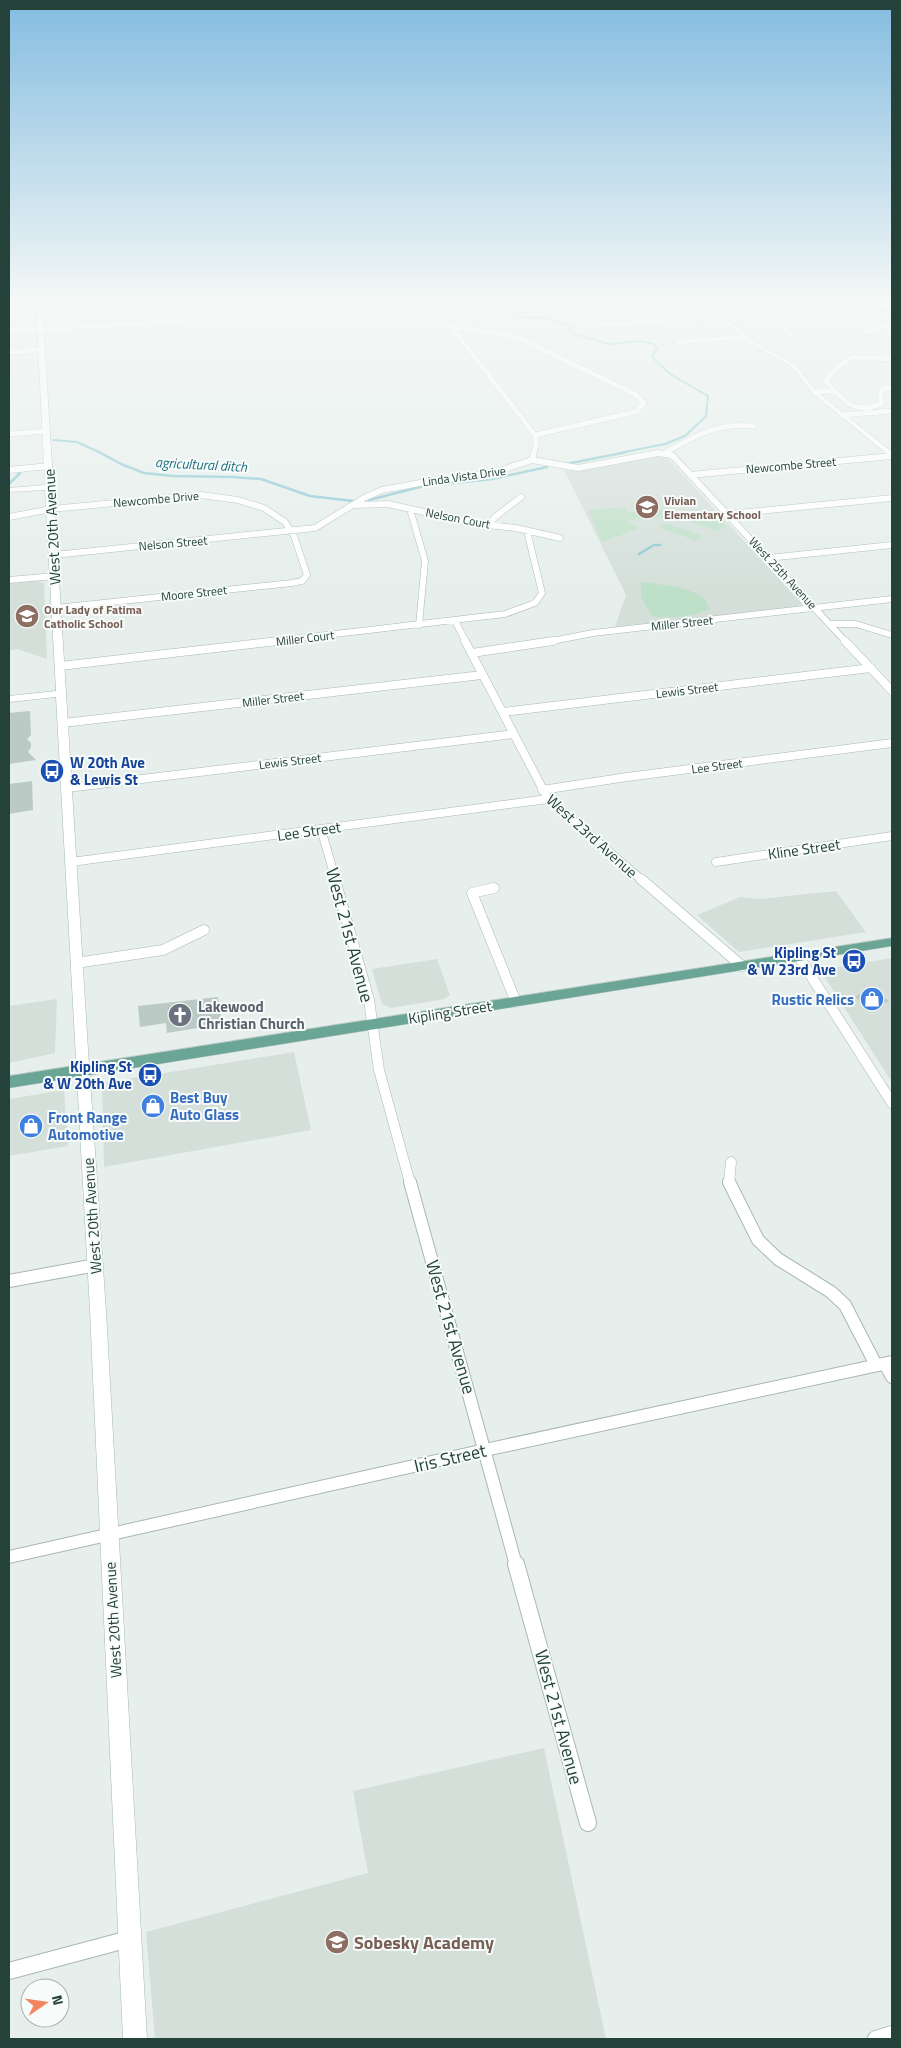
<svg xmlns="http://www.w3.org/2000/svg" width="901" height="2048" font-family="'Titillium Web',sans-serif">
<rect width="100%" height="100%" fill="#e6efeb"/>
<!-- built -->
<path fill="#d4dfda" d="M 662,455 L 666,456 L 804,606 L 615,627 L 626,595 L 564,470 L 580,471 Z
M 36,581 L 44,583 L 47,659 L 17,649 L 9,650 L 9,583 Z
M 836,891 L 866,932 L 739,952 L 697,915 L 740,897 L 760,899 Z
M 892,958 L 892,1082 L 820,970 Z
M 437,959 L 450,995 L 444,999 L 391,1008 L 382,1004 L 372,969 Z
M 57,999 L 55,1053 L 9,1063 L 9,1006 Z
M 294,1052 L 311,1130 L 104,1167 L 102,1083 Z
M 64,1090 L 68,1146 L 9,1156 L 9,1099 Z
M 544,1748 L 606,2039 L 155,2039 L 146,1932 L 368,1873 L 353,1791 Z"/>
<!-- green -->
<path fill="#bfe0c8" d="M 624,507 L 628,512 L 661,509 L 669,513 L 659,519 L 634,518 L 635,520 L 625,521 L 639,528 L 602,542 L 588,510 Z
M 682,515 L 697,520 L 719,519 L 726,526 L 717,531 L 678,517 Z
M 666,523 L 704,536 L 696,541 L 658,527 Z
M 641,582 C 657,584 692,587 704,598 C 706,601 708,606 710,609 C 693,616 670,620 652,616 L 641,597 Z"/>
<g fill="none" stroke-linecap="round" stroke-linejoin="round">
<!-- stream-far1 -->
<path stroke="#8ec9d4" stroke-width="2" d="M 511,303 L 510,313 L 522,317 L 549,318 L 573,327 L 569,331 L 574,334 L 609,344 L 642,341 L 654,344 L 657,349 L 652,357 L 670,374 L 708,396 L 706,416 L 685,436 L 665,444 L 620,453
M 865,303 L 892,314
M 53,440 L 77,442 L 101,453"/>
<!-- stream -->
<path stroke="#8ec9d4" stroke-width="2.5" d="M 99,452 L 121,464 L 144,473 L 173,476 L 232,477 L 261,479 L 310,496 L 353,501
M 566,464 L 627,452
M 9,484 L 20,473
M 369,500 L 424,486 L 492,479 L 547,467
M 639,554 L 654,545 L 660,545"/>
</g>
<!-- building -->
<path fill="#bbcac4" d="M 30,711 L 31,735 L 27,739 L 31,743 L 31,747 L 28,752 L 36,760 L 9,764 L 9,713 Z
M 32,781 L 33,810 L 9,814 L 9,784 Z
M 871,988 L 889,1001 L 872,1010 L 855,997 Z
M 218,997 L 222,1024 L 167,1033 L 166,1023 L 140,1027 L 138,1006 Z"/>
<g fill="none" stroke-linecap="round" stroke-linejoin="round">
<!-- street-far5 casing -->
<g stroke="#a8b8b2" stroke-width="5.5">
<path id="street-far5" d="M 243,303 L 259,309
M 395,303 L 454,327 L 517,337 L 635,394 L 644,403 L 637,411 L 631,413 L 535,435
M 541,303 L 583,310 L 604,325 L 719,316
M 749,303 L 794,337
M 823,303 L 892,329
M 583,310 L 582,307 L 608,303
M 454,327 L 454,330 L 535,435 L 536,442 L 534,453
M 9,330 L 40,328
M 40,330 L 222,318 L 274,307 L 328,303
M 864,332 L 884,327
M 678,342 L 745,337
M 9,352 L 41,350
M 892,359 L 852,357 L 831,373 L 826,381 C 841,399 856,417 882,403 L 880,392 L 884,388 L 892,387
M 814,392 L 835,391
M 842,415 L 892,411
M 9,434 L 46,431
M 666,452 C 697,435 717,423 754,426"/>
</g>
<!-- street-far4 casing -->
<g stroke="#a8b8b2" stroke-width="7">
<path id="street-far4" d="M 532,460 L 578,468 L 658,453 L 672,455 L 846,642
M 9,470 L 49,466
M 690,475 L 892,456
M 356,505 L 388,504 L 478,524 L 516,528 L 560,538
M 410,509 L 425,561 L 419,625
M 728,514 L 892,498
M 9,517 L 51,509 L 201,495 L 238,500 L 264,508 L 285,522 L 294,536 L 307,575 L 302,581 L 292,583 L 56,608
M 489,525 L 495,517 L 521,497
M 54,555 L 315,528 L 364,498 L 382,490 L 420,483 L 496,472 L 532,460 L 534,452
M 768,558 L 892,545
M 9,580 L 55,576
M 455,621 L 466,642
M 830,624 L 856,624 L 892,635
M 267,642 L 505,614 L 535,603 L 542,593 L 527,531
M 547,642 L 593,633 L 892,599"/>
</g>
<!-- street-far3 casing -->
<g stroke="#a8b8b2" stroke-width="9">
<path id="street-far3" d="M 465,641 L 548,799 L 643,881
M 845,641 L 892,691
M 472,653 L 553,641
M 60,666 L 278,641
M 503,712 L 871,668
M 63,723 L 482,675
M 67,788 L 514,734
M 542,790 L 627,777 L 892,743
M 321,829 L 336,881
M 71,862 L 548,799
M 716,862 L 892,836"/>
</g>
<!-- street-far2 casing -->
<g stroke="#a8b8b2" stroke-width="11">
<path id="street-far2" d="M 335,879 L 369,1000 L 379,1070 L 410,1183
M 641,879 L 742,966
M 494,888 L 472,893 L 516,1002
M 799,957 L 892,1103
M 76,963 L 163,950 L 204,930
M 729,1183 L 731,1162"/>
</g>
<!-- street-far1 casing -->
<g stroke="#a8b8b2" stroke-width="14">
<path id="street-far1" d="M 410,1182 L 516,1565
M 729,1182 L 758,1240 L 778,1259 L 831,1292 L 845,1305 L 876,1365
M 9,1281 L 96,1265
M 885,1364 L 892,1377
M 9,1557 L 485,1450 L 892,1362"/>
</g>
<!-- street casing -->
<g stroke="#a8b8b2" stroke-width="18">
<path id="street" d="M 516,1564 L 588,1823
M 9,1971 L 129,1939
M 876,2039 L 892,2034"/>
</g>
<!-- secondary casing -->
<g stroke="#a4bbb3" stroke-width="1">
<path id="secondary" d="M 36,303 L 42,303 L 88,1050 L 106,1311 L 147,2039 L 123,2039 L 90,1311 L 56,697 L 9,702 L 9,696 L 56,691 L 45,490 L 9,492 L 9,488 L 45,485 Z
M 700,303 L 707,303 L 752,340 L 796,365 L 816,391 L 892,452 L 892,458 L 812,393 L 792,367 L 748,342 Z"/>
</g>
<!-- primary casing -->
<g stroke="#c2cac8" stroke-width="1">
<path id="primary" d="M 892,938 L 892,946 L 9,1088 L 9,1076 Z"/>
</g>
<!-- street-far5 -->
<use href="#street-far5" stroke="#fff" stroke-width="5"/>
<!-- street-far4 -->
<use href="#street-far4" stroke="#fff" stroke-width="6"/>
<!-- street-far3 -->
<use href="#street-far3" stroke="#fff" stroke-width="8"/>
<!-- street-far2 -->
<use href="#street-far2" stroke="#fff" stroke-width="10"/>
<!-- street-far1 -->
<use href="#street-far1" stroke="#fff" stroke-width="12"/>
<!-- street -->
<use href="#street" stroke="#fff" stroke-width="16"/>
<!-- secondary -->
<use href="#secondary" fill="#fff" fill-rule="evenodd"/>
<!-- primary -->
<use href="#primary" fill="#6aa596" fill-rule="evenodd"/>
</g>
<!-- sky -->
<linearGradient id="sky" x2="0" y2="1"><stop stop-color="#84bce0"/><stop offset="0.51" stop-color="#f4f8f6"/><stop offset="1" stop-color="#f4f8f6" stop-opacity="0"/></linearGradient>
<rect width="901" height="590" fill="url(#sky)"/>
<!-- icons -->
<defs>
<g id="school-disc" transform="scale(1.25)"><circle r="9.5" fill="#8d6e63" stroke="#f7fbf9"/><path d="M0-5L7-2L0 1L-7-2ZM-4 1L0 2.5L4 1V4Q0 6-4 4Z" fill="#fff"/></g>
<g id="bus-disc" transform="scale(1.25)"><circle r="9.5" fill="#1a4fb4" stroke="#f7fbf9"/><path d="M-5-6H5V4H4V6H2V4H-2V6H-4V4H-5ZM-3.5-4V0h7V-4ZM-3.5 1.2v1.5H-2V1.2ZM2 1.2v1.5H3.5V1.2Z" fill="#fff"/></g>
<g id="shop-disc" transform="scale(1.25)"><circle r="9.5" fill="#3f7fe0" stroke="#f7fbf9"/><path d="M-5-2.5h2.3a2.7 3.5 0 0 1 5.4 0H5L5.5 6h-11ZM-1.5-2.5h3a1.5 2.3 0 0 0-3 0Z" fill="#fff"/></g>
<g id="church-disc" transform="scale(1.25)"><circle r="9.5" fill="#6b7280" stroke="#f7fbf9"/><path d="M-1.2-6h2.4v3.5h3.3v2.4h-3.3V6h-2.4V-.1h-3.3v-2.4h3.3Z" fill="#fff"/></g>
</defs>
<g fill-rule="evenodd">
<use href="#school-disc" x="647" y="507"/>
<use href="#school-disc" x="27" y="616"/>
<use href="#bus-disc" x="52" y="771"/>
<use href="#bus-disc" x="854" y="961"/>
<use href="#shop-disc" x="872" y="999"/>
<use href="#church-disc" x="180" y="1015"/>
<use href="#bus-disc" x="150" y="1075"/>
<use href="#shop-disc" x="153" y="1106"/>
<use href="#shop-disc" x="31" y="1126"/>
<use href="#school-disc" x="337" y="1942"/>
</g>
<g text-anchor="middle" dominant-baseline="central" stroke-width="4" stroke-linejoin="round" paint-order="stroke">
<!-- far-street labels -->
<g font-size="12" fill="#24423a" stroke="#f7fbf9">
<text transform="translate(791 465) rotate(-5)">Newcombe Street</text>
<text transform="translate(464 476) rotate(-8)">Linda Vista Drive</text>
<text transform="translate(156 499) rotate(-5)">Newcombe Drive</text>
<text transform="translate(458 518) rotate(11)">Nelson Court</text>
<text transform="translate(173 543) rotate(-5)">Nelson Street</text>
<text transform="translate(783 573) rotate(47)">West 25th Avenue</text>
<text transform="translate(194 593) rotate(-6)">Moore Street</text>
<text transform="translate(682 623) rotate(-6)">Miller Street</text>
<text transform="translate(305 638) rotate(-7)">Miller Court</text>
<text transform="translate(687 690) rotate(-7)">Lewis Street</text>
<text transform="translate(273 699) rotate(-7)">Miller Street</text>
<text transform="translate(290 761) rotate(-7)">Lewis Street</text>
<text transform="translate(717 766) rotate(-7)">Lee Street</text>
</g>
<!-- far-education labels -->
<g font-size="12" font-weight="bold" fill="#785e54" stroke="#f7fbf9" text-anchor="start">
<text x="664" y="500">Vivian<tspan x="664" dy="14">Elementary School</tspan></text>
<text x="44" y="609">Our Lady of Fatima<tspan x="44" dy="14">Catholic School</tspan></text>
</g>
<!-- far-water labels -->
<g font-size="14" font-style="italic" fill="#1c6f80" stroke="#f7fbf9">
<text transform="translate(201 464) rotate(3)">agricultural ditch</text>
</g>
<!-- street labels -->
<g font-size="15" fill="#24423a" stroke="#f7fbf9">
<text transform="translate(52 527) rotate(-93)">West 20th Avenue</text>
<text transform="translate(309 831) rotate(-8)">Lee Street</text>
<text transform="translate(592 836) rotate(42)">West 23rd Avenue</text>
<text transform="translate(804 849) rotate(-8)">Kline Street</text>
<text transform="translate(450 1012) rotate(-9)">Kipling Street</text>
<text transform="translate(92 1216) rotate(-94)">West 20th Avenue</text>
<text transform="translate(113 1620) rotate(-93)">West 20th Avenue</text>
</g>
<!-- transit labels -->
<g font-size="15" font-weight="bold" fill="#164399" stroke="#f7fbf9" text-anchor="end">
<text x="70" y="762" text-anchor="start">W 20th Ave<tspan x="70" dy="17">&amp; Lewis St</tspan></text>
<text x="836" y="952">Kipling St<tspan x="836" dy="17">&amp; W 23rd Ave</tspan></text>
<text x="132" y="1066">Kipling St<tspan x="132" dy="17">&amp; W 20th Ave</tspan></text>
</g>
<!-- shop labels -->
<g font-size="15" font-weight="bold" fill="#366cbe" stroke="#f7fbf9" text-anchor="start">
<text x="854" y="999" text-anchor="end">Rustic Relics</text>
<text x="170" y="1097">Best Buy<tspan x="170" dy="17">Auto Glass</tspan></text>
<text x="48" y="1117">Front Range<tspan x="48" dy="17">Automotive</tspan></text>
</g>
<!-- worship labels -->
<g font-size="15" font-weight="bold" fill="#5b616d" stroke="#f7fbf9" text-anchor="start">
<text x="198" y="1006">Lakewood<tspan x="198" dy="17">Christian Church</tspan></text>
</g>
<!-- near-street labels -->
<g font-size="18" fill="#24423a" stroke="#f7fbf9">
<text transform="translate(350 935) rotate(75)">West 21st Avenue</text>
<text transform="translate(451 1327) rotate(74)">West 21st Avenue</text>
<text transform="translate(450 1458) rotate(-13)">Iris Street</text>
<text transform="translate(559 1717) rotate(75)">West 21st Avenue</text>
</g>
<!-- near-education labels -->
<g font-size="18" font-weight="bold" fill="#785e54" stroke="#f7fbf9" text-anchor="start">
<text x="354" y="1942">Sobesky Academy</text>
</g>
</g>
<!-- border -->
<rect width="901" height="2048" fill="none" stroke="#24423a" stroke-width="20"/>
<!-- north arrow -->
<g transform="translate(45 2003) rotate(77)"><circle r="24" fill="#f7fbf9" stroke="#a3b1ad"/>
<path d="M0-4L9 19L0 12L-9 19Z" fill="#f4845f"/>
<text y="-8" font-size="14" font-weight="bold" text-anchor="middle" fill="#24423a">N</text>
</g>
</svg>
